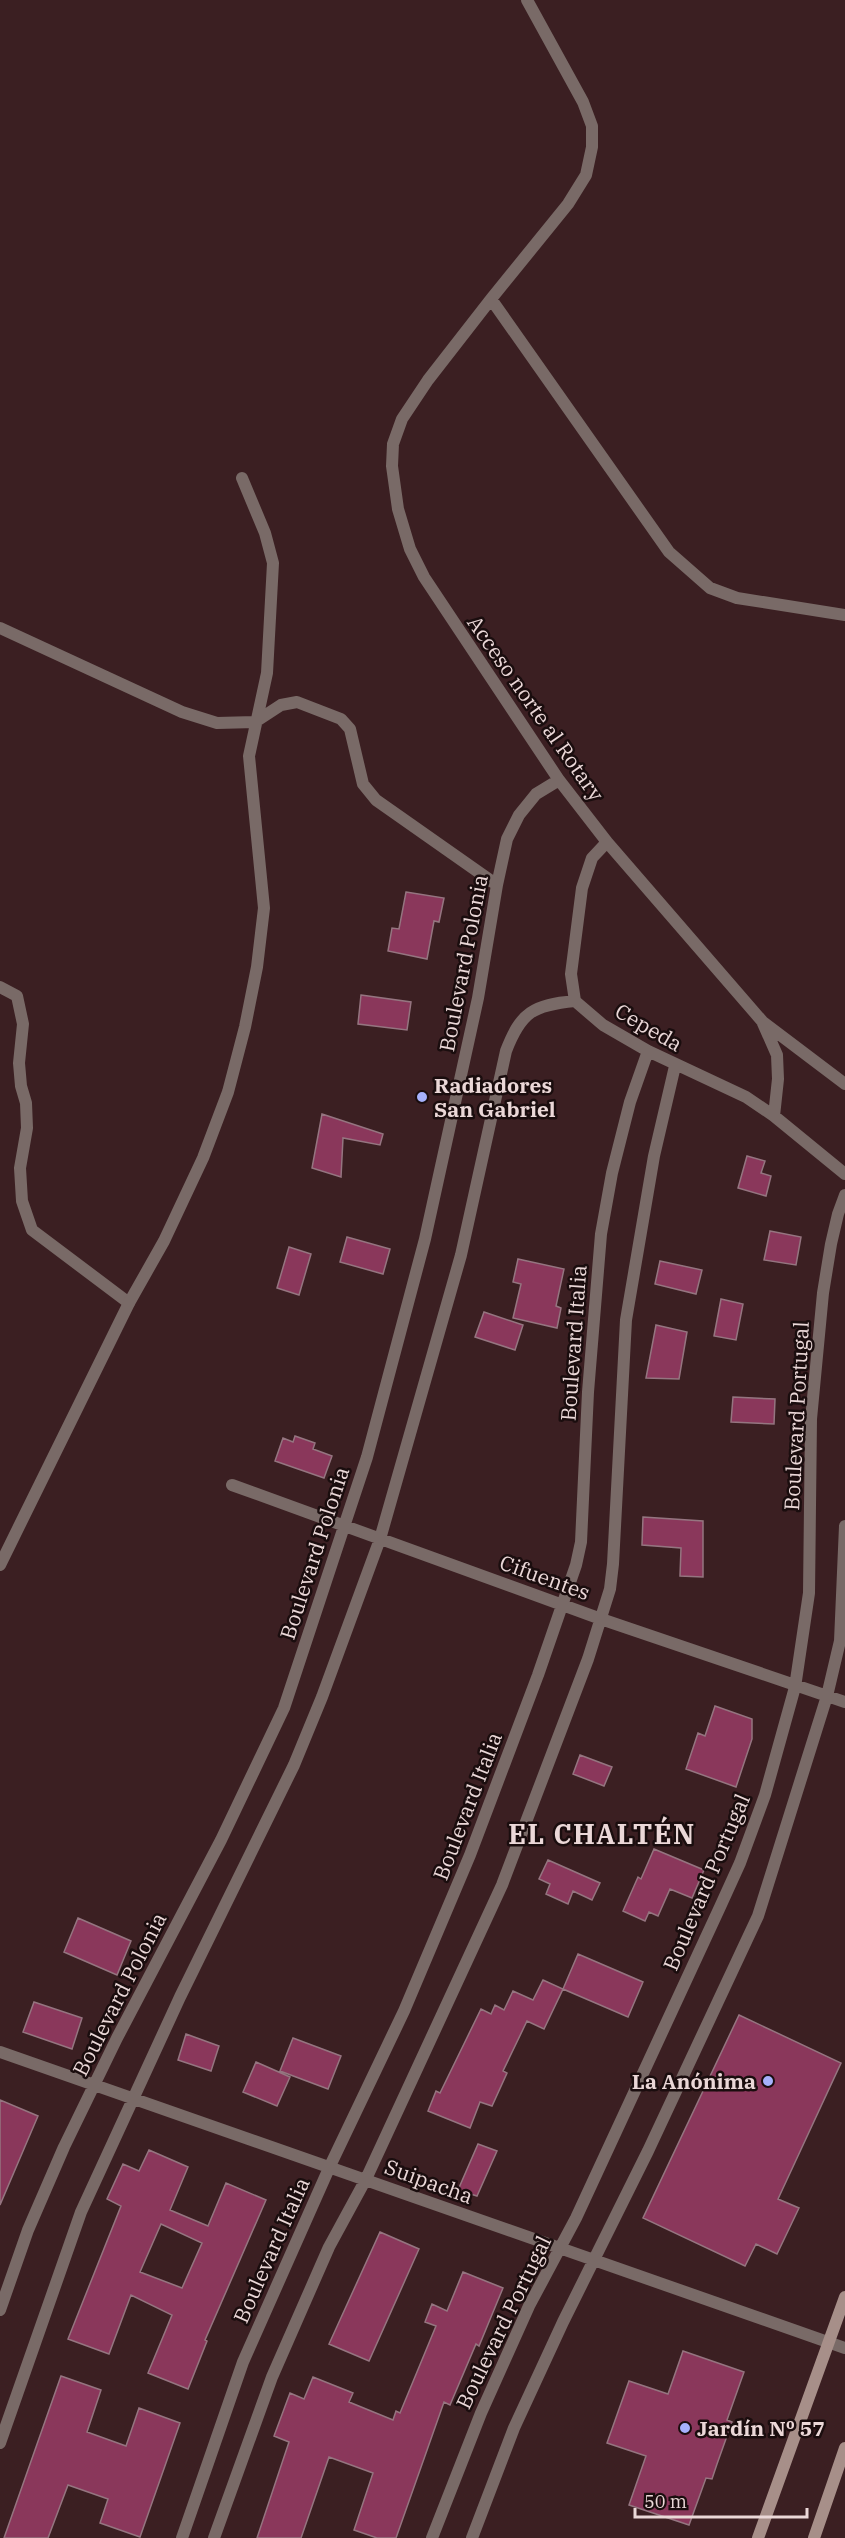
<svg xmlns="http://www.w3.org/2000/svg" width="845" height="2538" font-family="'IBM Plex Serif',serif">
<rect width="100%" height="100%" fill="#3b1f22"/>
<!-- building -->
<path fill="#8a375b" stroke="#957580" stroke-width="1.5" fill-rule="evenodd" d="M 406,892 L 444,898 L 439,922 L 434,921 L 427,959 L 388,951 L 392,928 L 399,929 Z
M 361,995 L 411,1002 L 407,1030 L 358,1024 Z
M 322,1114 L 383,1134 L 380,1145 L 343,1138 L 341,1177 L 312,1168 Z
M 747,1156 L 765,1161 L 761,1173 L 771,1176 L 766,1196 L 738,1188 Z
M 770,1231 L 801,1237 L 796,1265 L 764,1260 Z
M 347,1237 L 390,1249 L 383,1274 L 340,1262 Z
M 289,1247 L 311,1254 L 299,1295 L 277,1288 Z
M 518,1259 L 564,1269 L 556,1306 L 561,1308 L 557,1328 L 513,1318 L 521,1284 L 513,1282 Z
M 660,1261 L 702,1270 L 696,1294 L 655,1284 Z
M 721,1299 L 743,1304 L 736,1340 L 714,1336 Z
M 484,1312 L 523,1325 L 515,1350 L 475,1337 Z
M 656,1325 L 687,1332 L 679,1379 L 646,1378 Z
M 733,1397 L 775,1399 L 774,1424 L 731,1422 Z
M 295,1436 L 315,1443 L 313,1449 L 332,1456 L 324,1478 L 275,1461 L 283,1438 L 293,1442 Z
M 643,1517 L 703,1521 L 703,1577 L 680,1576 L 681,1548 L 642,1545 Z
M 715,1706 L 752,1719 L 752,1739 L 736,1787 L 686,1769 L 698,1733 L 705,1736 Z
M 580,1755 L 612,1767 L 604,1786 L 573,1774 Z
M 654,1849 L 704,1870 L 692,1898 L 670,1889 L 658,1916 L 649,1912 L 645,1921 L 623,1911 L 638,1877 L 641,1879 Z
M 548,1860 L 600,1883 L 592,1900 L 573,1891 L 568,1904 L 546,1894 L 550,1884 L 539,1879 Z
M 78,1918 L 131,1941 L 117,1975 L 64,1952 Z
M 578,1954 L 643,1982 L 628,2017 L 563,1989 Z
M 543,1980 L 563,1989 L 544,2029 L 527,2021 L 503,2071 L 507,2073 L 492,2106 L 480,2102 L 470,2128 L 428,2111 L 436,2091 L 440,2093 L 481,2009 L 491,2014 L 495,2005 L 504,2010 L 513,1991 L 533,2000 Z
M 34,2002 L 82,2018 L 72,2049 L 23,2032 Z
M 739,2015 L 841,2063 L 778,2199 L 799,2208 L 777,2254 L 756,2244 L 745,2266 L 643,2218 Z
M 186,2034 L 219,2046 L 211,2071 L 178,2060 Z
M 293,2038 L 341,2056 L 328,2089 L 280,2071 Z
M 256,2062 L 290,2077 L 277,2106 L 243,2092 Z
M 0,2100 L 38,2116 L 0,2205 Z
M 478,2144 L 497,2151 L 477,2196 L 458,2190 Z
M 149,2150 L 188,2167 L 170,2210 L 208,2226 L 226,2183 L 266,2200 L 205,2340 L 207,2341 L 188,2389 L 148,2373 L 172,2315 L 131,2295 L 109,2354 L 68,2339 L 121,2206 L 107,2199 L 123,2164 L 139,2171 ZM 161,2224 L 202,2243 L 182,2288 L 140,2272 Z
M 380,2232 L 419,2249 L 369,2361 L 329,2344 Z
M 463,2272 L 503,2288 L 479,2346 L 476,2344 L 450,2405 L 444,2402 L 396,2538 L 377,2538 L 354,2530 L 373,2473 L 329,2457 L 301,2538 L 257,2538 L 289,2442 L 274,2436 L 290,2393 L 304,2399 L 313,2377 L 353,2393 L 349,2402 L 393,2420 L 396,2411 L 400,2413 L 436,2326 L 425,2322 L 432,2304 L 447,2311 Z
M 683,2351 L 744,2372 L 727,2420 L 732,2422 L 717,2464 L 712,2479 L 706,2478 L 689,2525 L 629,2505 L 646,2456 L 607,2443 L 629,2381 L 668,2394 Z
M 61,2376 L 101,2390 L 87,2432 L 126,2446 L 139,2408 L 180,2423 L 140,2537 L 100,2523 L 108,2499 L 68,2485 L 48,2538 L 4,2538 Z"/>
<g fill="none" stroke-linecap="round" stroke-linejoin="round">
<!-- lane -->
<path stroke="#796a67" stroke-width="12" d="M 0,987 L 17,996 L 23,1024 L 19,1063 L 21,1086 L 26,1103 L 27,1128 L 20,1168 L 22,1201 L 32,1230 L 129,1303"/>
<!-- street -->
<path stroke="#796a67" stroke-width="12" d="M 527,0 L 583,102 L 592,126 L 592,147 L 586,175 L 568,204 L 491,299 L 428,380 L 402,419 L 393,444 L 392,466 L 398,509 L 410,549 L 424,577 L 559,780 L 607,842 L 762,1021 L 777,1055 L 778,1079 L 774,1116
M 491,299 L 669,552 L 710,588 L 737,598 L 845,615
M 0,628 L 182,712 L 217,723 L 255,722 L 281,705 L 297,702 L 341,719 L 350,729 L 363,784 L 376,800 L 497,885
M 607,842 L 592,858 L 582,888 L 571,974 L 575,1001 L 603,1025 L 648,1051 L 746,1097 L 774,1116 L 845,1174
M 763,1022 L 845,1084
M 232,1485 L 601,1619 L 845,1702
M 0,1565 L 129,1303 L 164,1241 L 203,1158 L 228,1092 L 245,1027 L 257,967 L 264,908 L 249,756 L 267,673 L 273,563 L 265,533 L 242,478
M 0,2052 L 845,2348
M 0,2310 L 28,2230 L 64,2147 L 117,2038 L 221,1840 L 284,1708 L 367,1457 L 425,1239 L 478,998 L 497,885 L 507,839 L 519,815 L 536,794 L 559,780
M 0,2443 L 81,2212 L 180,1997 L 294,1765 L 322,1697 L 380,1539 L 461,1255 L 506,1051 C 521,1012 533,1005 575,1001
M 182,2538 L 243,2362 L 330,2166 L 404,2011 L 470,1855 L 538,1675 L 576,1565 L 581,1542 L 588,1392 L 601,1234 L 612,1173 L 630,1102 L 648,1051
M 214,2538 L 272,2377 L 329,2247 L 366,2179 L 502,1885 L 588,1659 L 610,1589 L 613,1564 L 626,1320 L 654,1156 L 675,1066
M 432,2538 L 481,2413 L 529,2306 L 576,2218 L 720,1907 L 740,1863 L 765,1795 L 795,1687 L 809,1593 L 811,1419 L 823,1293 L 831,1244 L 838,1214 L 845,1195
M 472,2538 L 514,2428 L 563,2322 L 648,2151 L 758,1916 L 827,1696 L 840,1641 L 845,1526"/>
<!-- secondary -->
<path stroke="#a78f89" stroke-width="12" d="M 758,2538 L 845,2297
M 814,2538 L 845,2448"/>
</g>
<!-- markers -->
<g fill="#a6b1fc" stroke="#1a0d0e" stroke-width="2">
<circle cx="422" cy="1097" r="6"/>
<circle cx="768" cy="2081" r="6"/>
<circle cx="685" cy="2428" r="6"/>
</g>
<g text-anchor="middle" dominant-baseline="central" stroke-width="5" stroke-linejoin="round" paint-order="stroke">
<!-- street labels -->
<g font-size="21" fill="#ebd8d8" stroke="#1a0d0e">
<text transform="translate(536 708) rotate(55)">Acceso norte al Rotary</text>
<text transform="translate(463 963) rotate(-79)">Boulevard Polonia</text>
<text transform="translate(649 1027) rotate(30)">Cepeda</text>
<text transform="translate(573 1343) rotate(-86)">Boulevard Italia</text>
<text transform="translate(796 1416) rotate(-87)">Boulevard Portugal</text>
<text transform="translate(314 1553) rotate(-72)">Boulevard Polonia</text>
<text transform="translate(545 1577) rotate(20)">Cifuentes</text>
<text transform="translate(467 1806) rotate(-69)">Boulevard Italia</text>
<text transform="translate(706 1882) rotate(-67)">Boulevard Portugal</text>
<text transform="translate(119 1994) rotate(-63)">Boulevard Polonia</text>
<text transform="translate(429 2181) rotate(20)">Suipacha</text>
<text transform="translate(271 2250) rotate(-66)">Boulevard Italia</text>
<text transform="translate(503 2322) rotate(-64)">Boulevard Portugal</text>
</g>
<!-- poi labels -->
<g font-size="21" font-weight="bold" fill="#ebd8d8" stroke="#1a0d0e" text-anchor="start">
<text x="434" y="1085">Radiadores<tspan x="434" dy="24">San Gabriel</tspan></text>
<text x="756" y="2081" text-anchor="end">La Anónima</text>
<text x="697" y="2428">Jardín Nº 57</text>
</g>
<!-- district labels -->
<g font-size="27" font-weight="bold" letter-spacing="1.5" fill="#ebd8d8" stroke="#1a0d0e">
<text x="602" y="1833">EL CHALTÉN</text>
</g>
</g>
<!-- scale -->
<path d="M635 2508v9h172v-9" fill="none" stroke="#ebd8d8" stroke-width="3"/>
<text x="644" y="2508" font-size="18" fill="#ebd8d8" stroke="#1a0d0e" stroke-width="4.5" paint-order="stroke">50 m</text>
</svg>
